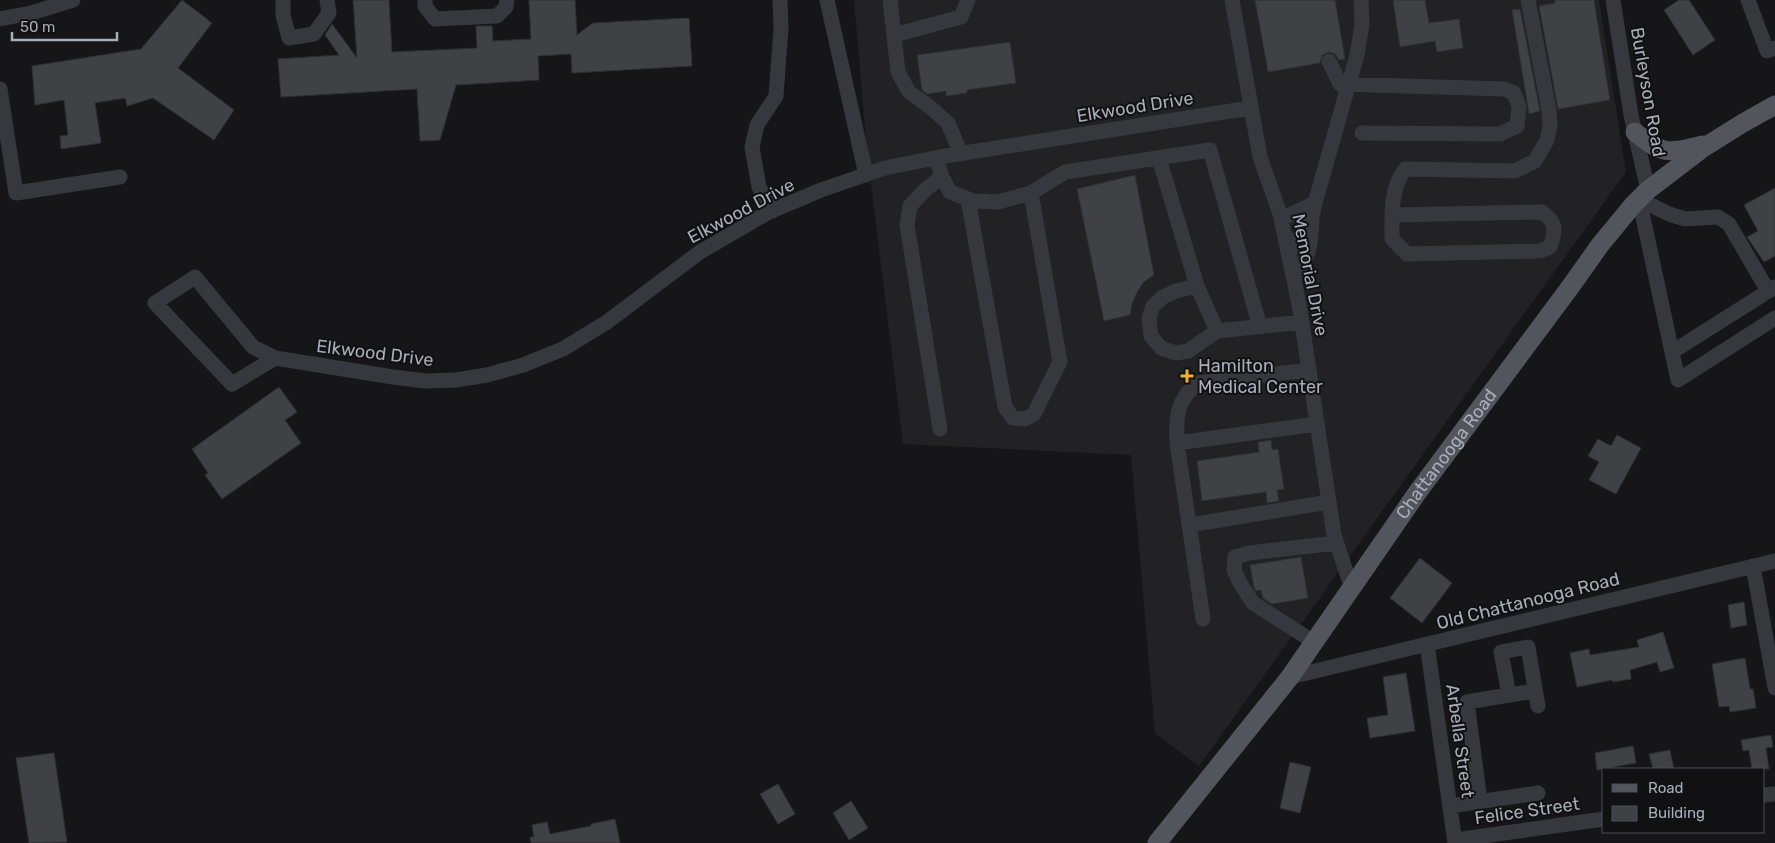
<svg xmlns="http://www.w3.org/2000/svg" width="1775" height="843" font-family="Rubik,sans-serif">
<rect width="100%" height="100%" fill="#161618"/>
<!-- built -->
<path fill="#222225" d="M 854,0 L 1599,0 L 1626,172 L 1199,766 L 1155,733 L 1131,455 L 903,444 L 867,151 Z"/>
<!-- building -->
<path fill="#404145" stroke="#303034" d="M 182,0 L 212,23 L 178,68 L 234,110 L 214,140 L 153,98 L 127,106 L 125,98 L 95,103 L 101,143 L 61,149 L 60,136 L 68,135 L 64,100 L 35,105 L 32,66 L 141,49 Z
M 353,0 L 389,0 L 392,52 L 477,48 L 476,26 L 492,26 L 493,41 L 531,39 L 529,0 L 575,0 L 577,35 L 593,23 L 689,18 L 692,66 L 572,73 L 571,54 L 538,56 L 539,80 L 456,85 L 440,140 L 420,141 L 417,89 L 281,97 L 278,59 L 339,55 L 325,35 L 332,24 L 357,58 Z
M 1255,0 L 1335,0 L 1345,59 L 1339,60 L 1335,54 L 1329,52 L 1322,55 L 1320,63 L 1268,72 Z
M 1393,0 L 1425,0 L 1429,23 L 1459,19 L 1463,48 L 1437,52 L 1435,41 L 1400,47 Z
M 1555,0 L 1594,0 L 1610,100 L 1558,109 L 1539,6 L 1555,3 Z
M 1679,0 L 1689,0 L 1715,40 L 1693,55 L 1664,10 Z
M 1520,9 L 1540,111 L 1529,114 L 1512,10 Z
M 1010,42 L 1016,83 L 967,90 L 967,93 L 946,96 L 946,91 L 927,94 L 922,90 L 917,55 Z
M 1135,175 L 1154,275 L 1144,282 L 1137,292 L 1132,304 L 1130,315 L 1104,321 L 1077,189 Z
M 1775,188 L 1775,256 L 1764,262 L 1747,237 L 1758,231 L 1744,205 Z
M 279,387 L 297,412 L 285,420 L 301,443 L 222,499 L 205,475 L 208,473 L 192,449 Z
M 1617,435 L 1641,448 L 1616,494 L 1589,480 L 1599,462 L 1588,456 L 1598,439 L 1611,446 Z
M 1271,440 L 1272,450 L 1278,449 L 1284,489 L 1277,490 L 1279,501 L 1267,503 L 1266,492 L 1202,501 L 1197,461 L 1259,452 L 1258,442 Z
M 1301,557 L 1308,598 L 1272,604 L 1263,598 L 1261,590 L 1256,591 L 1254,587 L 1250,565 Z
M 1420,558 L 1452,583 L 1422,623 L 1390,598 Z
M 1744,602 L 1747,625 L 1731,628 L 1728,605 Z
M 1663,632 L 1674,668 L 1660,672 L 1657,662 L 1630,670 L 1631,679 L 1613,682 L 1612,680 L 1577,687 L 1570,653 L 1589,649 L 1590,655 L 1639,647 L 1637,640 Z
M 1745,658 L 1750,689 L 1753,689 L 1756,708 L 1730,712 L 1729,706 L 1719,707 L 1712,664 Z
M 1406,673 L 1415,731 L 1370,738 L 1367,718 L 1388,715 L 1383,677 Z
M 1771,735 L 1773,747 L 1766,748 L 1769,769 L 1752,769 L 1749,750 L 1743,751 L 1741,740 Z
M 1633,746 L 1636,763 L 1597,770 L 1595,753 Z
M 1670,750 L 1674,769 L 1653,769 L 1649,754 Z
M 54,753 L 67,842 L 29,843 L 16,758 Z
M 1290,762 L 1311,767 L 1300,813 L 1280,808 Z
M 778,784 L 795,814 L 778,824 L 760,794 Z
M 851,801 L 868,828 L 849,840 L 833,813 Z
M 615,819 L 620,843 L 531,843 L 530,837 L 534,837 L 532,825 L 547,822 L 550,834 L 591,826 L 591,824 Z"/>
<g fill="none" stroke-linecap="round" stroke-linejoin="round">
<!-- minor -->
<path stroke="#37383d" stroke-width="15" d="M 283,0 L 283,15 L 289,38 L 314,34 L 329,13 L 327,0
M 425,0 L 425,6 L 435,19 L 497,16 L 506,7 L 507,0
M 827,0 L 866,175
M 890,0 L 898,72 L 909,92 L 930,107 L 948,123 L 961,154
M 1232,0 L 1260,157 L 1280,214 L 1299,304 L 1334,535 L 1352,589
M 1613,0 L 1631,115 L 1648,190
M 1748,0 L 1767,51 L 1775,48
M 0,19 L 31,13 L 73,0
M 894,35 L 961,17 L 968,0
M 1329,61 L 1340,84 L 1504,89 L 1514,93 L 1519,107 L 1517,126 L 1500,134 L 1362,133
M 0,89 L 16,193 L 120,177
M 936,158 L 942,177 L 950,192 L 973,201 L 998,202 L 1031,193 L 1065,172 L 1210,150 L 1260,327
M 1159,158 L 1197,286
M 968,199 L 1005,407 L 1013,418 L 1025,419 L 1034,414 L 1060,362 L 1031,193
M 1639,199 L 1678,380 L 1775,318
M 1639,199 L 1669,214 L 1685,219 L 1718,217 L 1729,224 L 1768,291
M 773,211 L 759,187 L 752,147 L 757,125 L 776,96 L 781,28 L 780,0
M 1392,215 L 1542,212 C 1557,223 1556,230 1550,247 L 1540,251 L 1407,254 L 1392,239 C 1392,214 1390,190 1405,169 L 1515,171 L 1535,161 L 1547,140 L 1550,126 L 1549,110 L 1528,0
M 1281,219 L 1315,203
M 1289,254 L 1313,213 L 1315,203 L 1357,55 L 1362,25 L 1361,0
M 195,277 L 253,347 L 275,358 L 232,384 L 155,303 Z
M 1293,277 C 1311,255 1311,244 1312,217
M 1217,331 L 1197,286 L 1176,291 L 1163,297 L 1153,306 L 1149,318 L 1151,336 L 1161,348 L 1176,353 L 1188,351 L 1217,331 L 1302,322
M 1672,352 L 1775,287
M 275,358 L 393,377 L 426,381 L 456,380 L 487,375 L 523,365 L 563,349 L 607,322 L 700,252 L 769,212 L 821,190 L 885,168 L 945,156 L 1250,108
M 940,429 L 907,225 L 910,206 L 926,189 L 942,177
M 1177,443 L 1317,424
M 1190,525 L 1329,502
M 1753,566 L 1775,688
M 1203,619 L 1177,443 C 1176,417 1176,400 1198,383 L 1309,370
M 1314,642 L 1253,603 L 1240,583 L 1234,570 L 1235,557 L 1249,553 L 1336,543
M 1427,644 L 1455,843
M 1290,677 L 1775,561
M 1535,691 L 1509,695 L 1501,652 L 1528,647 L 1538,706
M 1764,795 L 1775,794
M 1480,801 L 1467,702 L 1509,695
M 1450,806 L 1538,793
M 1455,840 L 1604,819"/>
<!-- major -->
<g stroke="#53555c" stroke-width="19">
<path d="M 1635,132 C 1664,156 1668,153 1703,145"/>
<path id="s1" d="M 1157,843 L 1290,677 L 1417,493 L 1571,286 L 1600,245 L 1633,205 L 1648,190 L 1703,148 L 1743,123 L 1775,105"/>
</g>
</g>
<!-- markers -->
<path fill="#f2b134" stroke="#111113" stroke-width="2" d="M1184.5 368.5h5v5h5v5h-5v5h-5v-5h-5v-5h5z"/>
<g text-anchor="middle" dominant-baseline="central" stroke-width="4" stroke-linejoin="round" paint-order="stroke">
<!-- street labels -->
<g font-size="18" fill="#a8adb8" stroke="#111113">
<text transform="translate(1648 92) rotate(80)">Burleyson Road</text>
<text transform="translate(1135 107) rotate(-9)">Elkwood Drive</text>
<text transform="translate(741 211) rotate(-28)">Elkwood Drive</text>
<text transform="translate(1310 275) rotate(79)">Memorial Drive</text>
<text transform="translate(375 353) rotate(7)">Elkwood Drive</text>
<text stroke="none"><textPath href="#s1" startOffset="485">Chattanooga Road</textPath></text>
<text transform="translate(1528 601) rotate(-14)">Old Chattanooga Road</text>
<text transform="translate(1460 741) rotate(82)">Arbella Street</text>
<text transform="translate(1527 811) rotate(-8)">Felice Street</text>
</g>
<!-- poi labels -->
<g font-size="18" fill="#a8adb8" stroke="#111113" text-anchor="start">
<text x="1198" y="366">Hamilton<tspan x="1198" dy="21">Medical Center</tspan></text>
</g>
</g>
<!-- legend -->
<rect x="1602" y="768" width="162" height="65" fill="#111113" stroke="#4d4f55"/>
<rect x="1612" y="784" width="25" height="8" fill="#53555c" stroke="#4d4f55"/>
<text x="1648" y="793" font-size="15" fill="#a8adb8">Road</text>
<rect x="1612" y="806" width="25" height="15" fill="#404145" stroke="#4d4f55"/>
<text x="1648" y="818" font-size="15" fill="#a8adb8">Building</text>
<!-- scale -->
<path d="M12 32v8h105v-8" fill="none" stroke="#a8adb8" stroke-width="2.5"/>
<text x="20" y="32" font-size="15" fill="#a8adb8" stroke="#111113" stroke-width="4" paint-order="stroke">50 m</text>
</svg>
